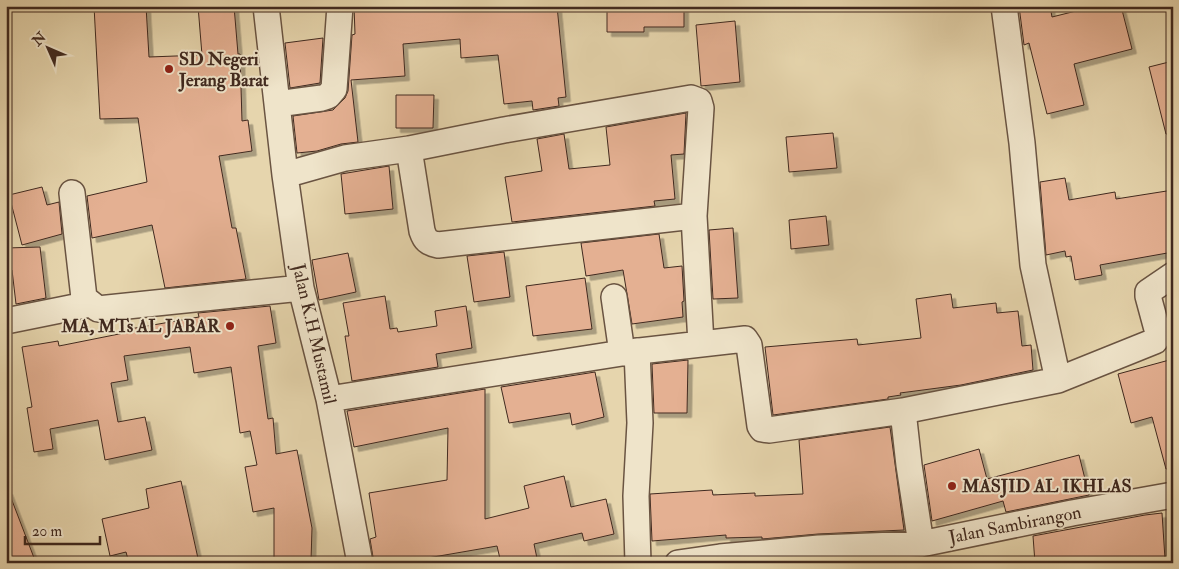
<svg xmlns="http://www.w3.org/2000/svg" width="1179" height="569" font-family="'IM FELL Double Pica',serif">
<defs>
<filter id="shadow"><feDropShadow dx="4.5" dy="4.5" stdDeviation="0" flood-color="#0004"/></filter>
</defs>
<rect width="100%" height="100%" fill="#e6d5ad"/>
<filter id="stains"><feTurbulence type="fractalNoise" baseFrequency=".004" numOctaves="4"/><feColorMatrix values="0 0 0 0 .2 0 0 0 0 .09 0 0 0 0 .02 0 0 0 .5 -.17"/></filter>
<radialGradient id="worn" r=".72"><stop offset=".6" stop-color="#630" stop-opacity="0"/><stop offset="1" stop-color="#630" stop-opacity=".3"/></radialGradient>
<!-- building -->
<path fill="#e4b092" stroke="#40291f" filter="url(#shadow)" d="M 94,6 L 146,6 L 149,57 L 202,55 L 198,6 L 234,6 L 238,54 L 240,54 L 242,121 L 248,120 L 252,151 L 219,156 L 232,228 L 236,228 L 246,279 L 165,288 L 152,225 L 92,238 L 87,196 L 147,182 L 138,118 L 100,119 Z
M 354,6 L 557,6 L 566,97 L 558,98 L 559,106 L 533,110 L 532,101 L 504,104 L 498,55 L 461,58 L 460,39 L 403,44 L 405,76 L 351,80 L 358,142 L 341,144 L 317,151 L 297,153 L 293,116 L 333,110 L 345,98 L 348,91 L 352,35 L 355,34 Z
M 607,6 L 684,6 L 684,27 L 644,27 L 644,32 L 607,32 Z
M 1019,6 L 1050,6 L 1052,17 L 1096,6 L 1121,6 L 1132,49 L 1074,64 L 1084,105 L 1047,114 L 1029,43 L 1024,45 Z
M 735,21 L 740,82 L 701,86 L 696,25 Z
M 323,38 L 320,83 L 290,88 L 285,43 Z
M 1173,61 L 1173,134 L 1166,134 L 1149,67 Z
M 396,95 L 434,95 L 433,128 L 396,128 Z
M 686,113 L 684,154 L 671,155 L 675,199 L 654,201 L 655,206 L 512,222 L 505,177 L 542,171 L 537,139 L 564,134 L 569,169 L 610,165 L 606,127 Z
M 833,133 L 837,168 L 789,172 L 786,137 Z
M 389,166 L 393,209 L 345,214 L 341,174 Z
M 1065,178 L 1069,200 L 1115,192 L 1116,199 L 1173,190 L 1173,252 L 1100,265 L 1102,275 L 1075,280 L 1071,256 L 1066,257 L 1065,251 L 1046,255 L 1040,182 Z
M 42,187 L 47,205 L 59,202 L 62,234 L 22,245 L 9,195 Z
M 826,216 L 829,245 L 791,249 L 789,220 Z
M 733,228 L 738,298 L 713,299 L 709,230 Z
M 659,234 L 664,268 L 682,266 L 684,301 L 682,302 L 683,317 L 632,324 L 623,270 L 586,276 L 581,243 Z
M 40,247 L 46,298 L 16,304 L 12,270 L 6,271 L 6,248 Z
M 504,252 L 510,297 L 474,302 L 467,256 Z
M 348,253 L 356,292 L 319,300 L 312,260 Z
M 585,278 L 592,329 L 533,336 L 526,286 Z
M 951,294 L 953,308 L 996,303 L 997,313 L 1018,311 L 1022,346 L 1031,345 L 1033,370 L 961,385 L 900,393 L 901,395 L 888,397 L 888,399 L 773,415 L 765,347 L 857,339 L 858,345 L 921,338 L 916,299 Z
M 385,296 L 390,329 L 397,328 L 398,332 L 437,326 L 435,311 L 466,306 L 472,348 L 436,354 L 438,367 L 352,381 L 345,336 L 349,336 L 343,303 Z
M 270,306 L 276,343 L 258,346 L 268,419 L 273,418 L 276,454 L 297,450 L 312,528 L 311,561 L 274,561 L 274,508 L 253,512 L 245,467 L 257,465 L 250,431 L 240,433 L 231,367 L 194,373 L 190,347 L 124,356 L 128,380 L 111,383 L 118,422 L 145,417 L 152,450 L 105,460 L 98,420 L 50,429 L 53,449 L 34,452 L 27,408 L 32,407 L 22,347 L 58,341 L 59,346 L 124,333 L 124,330 L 199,317 L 198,313 Z
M 1173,359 L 1173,468 L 1166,469 L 1152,417 L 1131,423 L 1118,374 Z
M 688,360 L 687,413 L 654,413 L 652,364 Z
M 595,372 L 604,417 L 572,425 L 570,413 L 509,423 L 501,387 Z
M 485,389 L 485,519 L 529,508 L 524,486 L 564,476 L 571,507 L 606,499 L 614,534 L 584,541 L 582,533 L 534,544 L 538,563 L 501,563 L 497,546 L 416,560 L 416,563 L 374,563 L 370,539 L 376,537 L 369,493 L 447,480 L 448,428 L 354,447 L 347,411 Z
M 890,427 L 904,530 L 818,534 L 762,539 L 762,537 L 726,538 L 726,535 L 652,541 L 650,494 L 712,490 L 713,495 L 755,493 L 755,496 L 803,494 L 799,440 Z
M 979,449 L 987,479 L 1079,455 L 1089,495 L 1006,512 L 1003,501 L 932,521 L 924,465 Z
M 181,481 L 199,563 L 129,563 L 126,552 L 110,556 L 102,519 L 149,508 L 146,489 Z
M 6,490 L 8,490 L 36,563 L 6,563 Z
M 1162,513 L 1165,559 L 1116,563 L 1035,563 L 1033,536 L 1145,515 Z"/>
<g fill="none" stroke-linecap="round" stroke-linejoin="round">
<!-- street casing -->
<g stroke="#6a5442" stroke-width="28">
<path id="street" d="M 266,6 L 285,175 L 301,288 L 329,399 L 360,563
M 277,104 L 322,98 L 328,96 L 334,89 L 340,6
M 409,149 L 422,231 C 425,240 428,243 438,245 L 694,216 L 701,344
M 285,175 L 345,158 L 409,149 L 504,130 L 691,98 L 699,101 L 701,108 L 694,216
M 72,193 L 84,298 L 98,309 L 301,288
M 614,297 L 622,353
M 6,321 L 90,304
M 637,351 L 640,423 L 636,496 L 638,563
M 1058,380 L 1155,341 L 1158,336 L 1158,333 L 1148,296 L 1148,292 L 1173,275
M 329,399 L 622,353 L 745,339 L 749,345 L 760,426 L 762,429 L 769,430 L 903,411
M 921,544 L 909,465 L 903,411 L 1058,380 L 1033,265 L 1022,143 L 1004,6
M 678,563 L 720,557 L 819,548 L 921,544 L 1072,513 L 1173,495"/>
</g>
<!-- street -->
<use href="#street" stroke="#efe4ca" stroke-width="25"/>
</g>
<!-- markers -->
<g fill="#8f2418" stroke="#efe4ca" stroke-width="2">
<circle cx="169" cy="69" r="5"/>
<circle cx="230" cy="326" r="5"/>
<circle cx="952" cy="486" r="5"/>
</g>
<g text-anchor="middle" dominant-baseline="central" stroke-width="4" stroke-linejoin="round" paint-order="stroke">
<!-- poi labels -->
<g font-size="18" font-weight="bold" fill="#40291f" stroke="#efe4ca" text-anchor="start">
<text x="179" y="59">SD Negeri<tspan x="179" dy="21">Jerang Barat</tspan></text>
<text x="220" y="326" text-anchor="end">MA, MTs AL JABAR</text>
<text x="962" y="486">MASJID AL IKHLAS</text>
</g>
<!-- street labels -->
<g font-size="18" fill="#40291f" stroke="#efe4ca">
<text transform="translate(314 334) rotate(77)">Jalan K.H Mustamil</text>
<text transform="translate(1015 525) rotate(-11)">Jalan Sambirangon</text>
</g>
</g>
<!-- margin -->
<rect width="1179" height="569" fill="none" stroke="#e6d5ad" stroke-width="25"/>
<rect x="8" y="8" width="1164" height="554" fill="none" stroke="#40291f" stroke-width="2.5"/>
<rect x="12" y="12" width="1154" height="544" fill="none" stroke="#40291f"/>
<!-- north arrow -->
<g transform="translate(48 48) rotate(315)" stroke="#efe4ca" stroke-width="4" paint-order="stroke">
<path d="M0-4L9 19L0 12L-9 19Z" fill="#40291f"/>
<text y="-8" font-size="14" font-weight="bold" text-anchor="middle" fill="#40291f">N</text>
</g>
<!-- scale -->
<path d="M25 536v8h75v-8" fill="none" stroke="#40291f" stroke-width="2.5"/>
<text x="32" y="536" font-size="15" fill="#40291f" stroke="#efe4ca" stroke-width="4" paint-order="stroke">20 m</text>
<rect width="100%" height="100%" filter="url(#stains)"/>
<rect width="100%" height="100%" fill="url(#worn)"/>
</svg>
